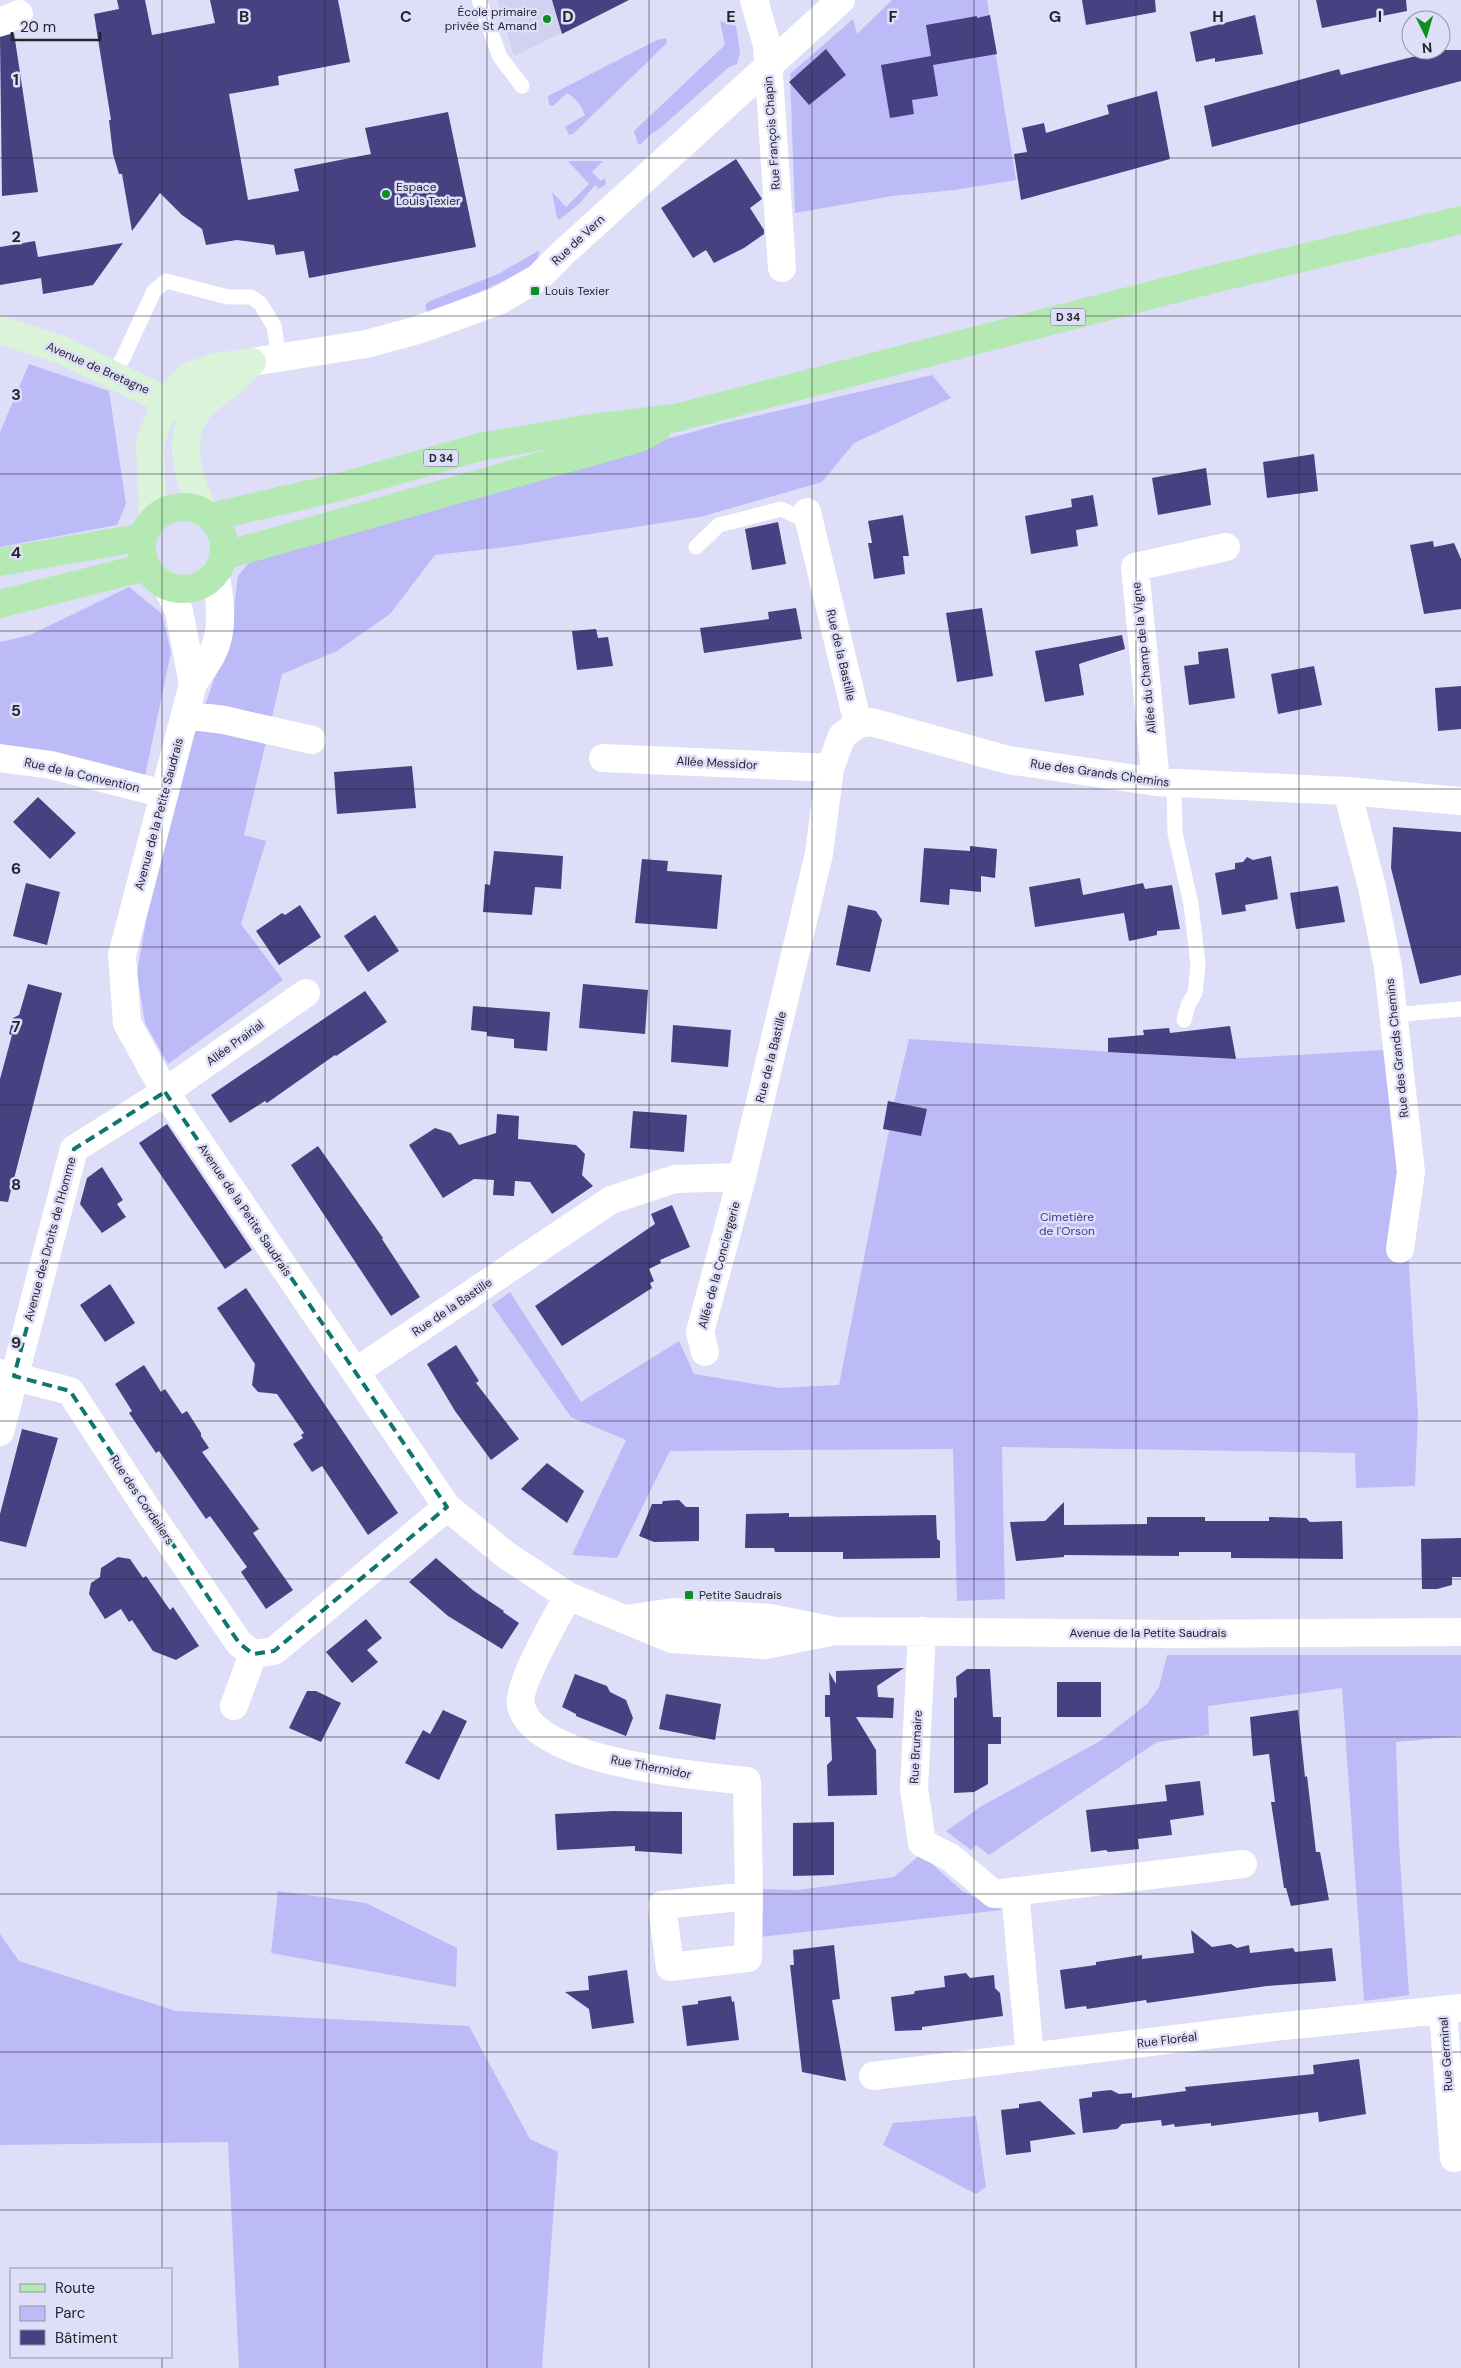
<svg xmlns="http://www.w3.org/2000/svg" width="1461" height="2368" font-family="'DM Sans',sans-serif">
<rect width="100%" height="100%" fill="#dedef8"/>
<!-- built -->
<path fill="#d1d1f2" d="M 497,0 L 629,0 L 514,56 Z"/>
<!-- green -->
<path fill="#bcbbf7" d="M 892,0 L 987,0 L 1016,180 L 955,190 L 892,196 L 795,213 L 790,74 L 853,19 L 859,41 L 857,34 Z
M 720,21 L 736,26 L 740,52 L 737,64 L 729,67 L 658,130 L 652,133 L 641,144 L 638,144 L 634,131 L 725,45 Z
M 666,38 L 667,43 L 573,134 L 569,135 L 565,127 L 585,115 C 581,105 577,99 567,93 L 553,106 L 549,105 L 548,96 L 657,40 Z
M 568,161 L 603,161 L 592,172 L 601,181 L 605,178 L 606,184 L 599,189 L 595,185 L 580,203 L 559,220 L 557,218 L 552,192 L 566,207 L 589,184 Z
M 540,250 L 536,263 C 501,284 465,299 427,312 L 425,305 L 430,301 L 498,274 Z
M 29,364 L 109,391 L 126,504 L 117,525 L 0,547 L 0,432 Z
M 932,375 L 951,398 L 854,443 L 822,482 L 700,517 L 506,547 L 435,555 L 390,614 L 337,651 L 282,674 L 244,835 L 266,841 L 241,924 L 283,980 L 168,1064 L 145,1023 L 137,973 L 146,921 L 194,736 L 231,632 L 238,576 L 252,559 L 286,545 L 721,424 Z
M 129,587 L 162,614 L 171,652 L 145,776 L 0,747 L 0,642 L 30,635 Z
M 909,1039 L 1226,1059 L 1385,1050 L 1404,1184 L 1418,1414 L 1415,1486 L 1356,1488 L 1355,1453 L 1002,1447 L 1005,1599 L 957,1601 L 953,1449 L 670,1451 L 617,1558 L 572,1555 L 626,1440 L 571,1417 L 492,1305 L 510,1292 L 581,1402 L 679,1341 L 694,1374 L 780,1388 L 839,1385 L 889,1130 L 883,1129 L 887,1105 L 888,1102 L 894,1102 Z
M 1167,1655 L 1461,1655 L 1461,1736 L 1396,1742 L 1399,1843 L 1409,1995 L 1364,2001 L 1342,1688 L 1208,1706 L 1209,1735 L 1157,1742 L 989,1855 L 976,1845 L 971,1850 L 946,1831 L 980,1807 L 1100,1741 L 1147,1704 L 1159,1687 Z
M 921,1854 L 962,1891 L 1002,1910 L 759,1937 L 759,1889 L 798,1890 L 894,1877 Z
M 278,1891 L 366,1903 L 457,1948 L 456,1987 L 271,1953 Z
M 0,1934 L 19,1961 L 176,2011 L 469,2026 L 530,2139 L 558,2152 L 542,2368 L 239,2368 L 228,2142 L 0,2145 Z
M 976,2116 L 986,2187 L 976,2194 L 883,2145 L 893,2123 Z"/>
<!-- building -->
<path fill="#474182" d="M 117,0 L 145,0 L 152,35 L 215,23 L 210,0 L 338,0 L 350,62 L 278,76 L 279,85 L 229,94 L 248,200 L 299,191 L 294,169 L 371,154 L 365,128 L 448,112 L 476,247 L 309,278 L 304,251 L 276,255 L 274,245 L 237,240 L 206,245 L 202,229 L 182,215 L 160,193 L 132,231 L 122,174 L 119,174 L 113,154 L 109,120 L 111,120 L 94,14 L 119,9 Z
M 552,0 L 629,0 L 562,34 Z
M 1082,0 L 1155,0 L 1156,12 L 1086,25 Z
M 1316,0 L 1406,0 L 1407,11 L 1322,28 Z
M 990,15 L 997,54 L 933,65 L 932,58 L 938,96 L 912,100 L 914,114 L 890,118 L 881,65 L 931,56 L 926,25 L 977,16 L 977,18 Z
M 1255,15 L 1263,54 L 1215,62 L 1215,58 L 1196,62 L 1190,32 Z
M 14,33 L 38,192 L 2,196 L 0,37 Z
M 826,49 L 846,75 L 809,105 L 789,82 Z
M 1419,50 L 1461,50 L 1461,81 L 1212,147 L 1204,106 L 1339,69 L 1341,75 L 1420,55 Z
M 1157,91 L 1170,159 L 1021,200 L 1014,154 L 1027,152 L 1022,128 L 1044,123 L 1046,133 L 1109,114 L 1107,105 Z
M 736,159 L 762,199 L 750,208 L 764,230 L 764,234 L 744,248 L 714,263 L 706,250 L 693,258 L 661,208 Z
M 35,241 L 38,257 L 123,243 L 93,285 L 43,294 L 41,278 L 0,285 L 0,247 Z
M 1314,454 L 1318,491 L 1267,498 L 1263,462 Z
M 1206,468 L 1211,505 L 1158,515 L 1152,478 Z
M 1093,495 L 1098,526 L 1076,530 L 1078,546 L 1031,554 L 1025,516 L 1072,507 L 1071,499 Z
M 903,515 L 909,556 L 903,556 L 905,574 L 874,579 L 868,543 L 872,543 L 868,521 Z
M 778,522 L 786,564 L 752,570 L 745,529 Z
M 1433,541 L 1434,547 L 1454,543 L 1461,559 L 1461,609 L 1424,614 L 1410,545 Z
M 796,608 L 802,639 L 704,653 L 700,628 L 769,619 L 768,612 Z
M 982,608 L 993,676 L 957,682 L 946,613 Z
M 596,629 L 598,638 L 608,637 L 613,666 L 577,670 L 572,631 Z
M 1122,635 L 1125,649 L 1079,664 L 1084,695 L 1045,702 L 1035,651 Z
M 1228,648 L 1235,698 L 1189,705 L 1184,666 L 1199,664 L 1198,652 Z
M 1314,666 L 1322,705 L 1278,714 L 1271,674 Z
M 1461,686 L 1461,729 L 1438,731 L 1435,688 Z
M 412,766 L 416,808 L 337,814 L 334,772 Z
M 38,797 L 76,833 L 50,859 L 13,822 Z
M 1393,827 L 1461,832 L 1461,975 L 1420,984 L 1391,868 Z
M 970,846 L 997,849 L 995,878 L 981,876 L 981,892 L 950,889 L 949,905 L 920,902 L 924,848 L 970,851 Z
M 494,851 L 563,856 L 561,889 L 535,887 L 532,915 L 483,912 L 485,884 L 490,885 Z
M 1271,856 L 1278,899 L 1245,905 L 1246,911 L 1222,915 L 1215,873 L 1235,869 L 1235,863 L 1243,862 L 1247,857 L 1253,860 Z
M 642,859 L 668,861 L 667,871 L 722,875 L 717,929 L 635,923 Z
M 1080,878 L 1083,895 L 1143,883 L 1145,889 L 1172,885 L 1180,929 L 1157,931 L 1157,935 L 1129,941 L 1124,913 L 1035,927 L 1029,887 Z
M 26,883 L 60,892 L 47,945 L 13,936 Z
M 1338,886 L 1345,922 L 1296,929 L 1290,893 Z
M 300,905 L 321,937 L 279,965 L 256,931 L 282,913 L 285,915 Z
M 848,905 L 876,911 L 882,920 L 870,972 L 836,965 Z
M 375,915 L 399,951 L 368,972 L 344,936 Z
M 28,984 L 62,993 L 8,1202 L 0,1201 L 0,1079 L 12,1035 L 9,1034 L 13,1018 L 19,1015 Z
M 583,984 L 648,990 L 645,1034 L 579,1028 Z
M 365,991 L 387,1022 L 336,1056 L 335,1055 L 267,1103 L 265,1101 L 230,1123 L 211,1095 Z
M 473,1006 L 550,1012 L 547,1051 L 514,1048 L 514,1039 L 487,1036 L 487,1032 L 471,1030 Z
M 673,1025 L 731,1030 L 728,1067 L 671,1062 Z
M 1230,1026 L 1236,1059 L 1108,1052 L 1108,1038 L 1144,1035 L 1143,1030 L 1169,1028 L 1170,1033 Z
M 888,1101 L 927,1109 L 921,1136 L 883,1129 Z
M 633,1111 L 687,1115 L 684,1152 L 630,1148 Z
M 497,1114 L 519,1116 L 518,1139 L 576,1145 L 585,1154 L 582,1175 L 593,1186 L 552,1214 L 530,1182 L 515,1181 L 514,1196 L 493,1195 L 494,1180 L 474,1179 L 443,1198 L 409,1145 L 435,1128 L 451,1133 L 459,1145 L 496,1133 Z
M 167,1124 L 252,1250 L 225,1269 L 139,1143 Z
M 318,1146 L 383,1238 L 382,1239 L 420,1297 L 391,1316 L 291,1165 Z
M 102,1167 L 123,1200 L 117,1204 L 126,1217 L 102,1233 L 80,1204 L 87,1178 Z
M 672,1205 L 690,1247 L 660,1260 L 661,1263 L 649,1269 L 654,1281 L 650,1283 L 652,1288 L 562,1346 L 535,1306 L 655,1224 L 651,1214 Z
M 110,1284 L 135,1323 L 105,1342 L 80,1305 Z
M 246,1288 L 398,1513 L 368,1535 L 322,1466 L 312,1472 L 293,1444 L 303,1438 L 301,1435 L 304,1433 L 277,1394 L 258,1392 L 252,1385 L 255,1364 L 217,1308 Z
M 456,1345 L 479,1381 L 476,1383 L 519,1439 L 491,1460 L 455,1411 L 427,1364 Z
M 144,1365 L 161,1392 L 165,1389 L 182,1414 L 187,1411 L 201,1433 L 201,1436 L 209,1448 L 202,1452 L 259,1529 L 253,1533 L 293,1590 L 266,1609 L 241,1572 L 247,1567 L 210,1516 L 206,1519 L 159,1451 L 156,1453 L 129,1413 L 132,1411 L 115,1384 Z
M 22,1429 L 58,1438 L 26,1547 L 0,1541 L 0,1514 Z
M 547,1463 L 584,1491 L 567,1523 L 521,1489 Z
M 679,1500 L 686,1507 L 699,1507 L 699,1541 L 654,1542 L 639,1536 L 652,1504 L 662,1504 L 663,1501 Z
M 1064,1502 L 1064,1525 L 1147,1524 L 1147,1517 L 1205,1517 L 1205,1521 L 1269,1521 L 1269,1517 L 1306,1518 L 1310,1522 L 1342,1521 L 1343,1559 L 1231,1558 L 1231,1552 L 1179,1552 L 1179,1556 L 1064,1555 L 1064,1557 L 1016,1561 L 1010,1522 L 1045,1521 Z
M 789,1513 L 789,1517 L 936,1515 L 937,1539 L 940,1541 L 940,1558 L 843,1559 L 843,1552 L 775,1552 L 774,1548 L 745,1548 L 746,1514 Z
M 1461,1538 L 1461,1577 L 1452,1577 L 1452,1585 L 1437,1589 L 1422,1589 L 1421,1539 Z
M 118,1557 L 130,1559 L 143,1578 L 146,1576 L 170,1610 L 173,1607 L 199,1646 L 176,1660 L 153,1651 L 132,1620 L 129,1622 L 121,1609 L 105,1619 L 89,1594 L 91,1583 L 100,1577 L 101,1568 Z
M 436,1558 L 474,1591 L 504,1611 L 503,1612 L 519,1623 L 502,1649 L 448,1616 L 409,1582 Z
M 366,1619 L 382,1638 L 367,1650 L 378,1662 L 352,1683 L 326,1652 Z
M 904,1668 L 877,1686 L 878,1697 L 894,1698 L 893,1718 L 856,1717 L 876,1750 L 877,1795 L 828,1796 L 827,1765 L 832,1760 L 830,1717 L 825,1717 L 825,1695 L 830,1695 L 829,1672 L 836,1684 L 836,1671 Z
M 967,1669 L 990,1669 L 993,1717 L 1001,1717 L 1001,1744 L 988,1744 L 988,1784 L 974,1792 L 954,1793 L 954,1698 L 957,1697 L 956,1677 Z
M 575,1674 L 607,1686 L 610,1692 L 626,1700 L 633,1718 L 626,1736 L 576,1716 L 576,1714 L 562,1707 Z
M 1057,1682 L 1101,1682 L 1101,1717 L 1057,1717 Z
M 307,1691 L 316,1691 L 341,1703 L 321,1742 L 289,1728 Z
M 666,1694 L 721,1704 L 715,1740 L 659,1729 Z
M 443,1710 L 467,1721 L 439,1780 L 405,1763 L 423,1730 L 430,1734 Z
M 1298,1710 L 1305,1777 L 1307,1776 L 1316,1852 L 1320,1852 L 1329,1900 L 1291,1906 L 1286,1888 L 1284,1888 L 1271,1802 L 1275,1802 L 1269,1754 L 1253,1756 L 1250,1717 Z
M 1200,1781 L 1204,1815 L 1170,1820 L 1172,1835 L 1138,1839 L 1139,1849 L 1108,1852 L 1106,1850 L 1091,1852 L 1086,1810 L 1167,1801 L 1165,1785 Z
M 613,1811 L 682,1812 L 682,1854 L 635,1851 L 635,1846 L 557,1850 L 555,1814 Z
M 834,1822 L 834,1875 L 793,1876 L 793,1823 Z
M 1191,1930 L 1212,1947 L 1231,1944 L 1237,1948 L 1249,1945 L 1250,1953 L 1293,1948 L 1295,1952 L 1332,1948 L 1336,1981 L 1267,1986 L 1147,2003 L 1146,2000 L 1087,2009 L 1086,2006 L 1065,2009 L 1060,1970 L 1096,1965 L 1096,1962 L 1142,1955 L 1142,1959 L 1194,1953 Z
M 834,1945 L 840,1999 L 832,2000 L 846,2081 L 802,2072 L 790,1965 L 794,1965 L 793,1950 Z
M 627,1970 L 634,2023 L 592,2029 L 589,2009 L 565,1992 L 589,1990 L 588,1976 Z
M 966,1973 L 970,1978 L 994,1975 L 995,1988 L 1000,1993 L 1003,2016 L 922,2027 L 922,2030 L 895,2031 L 891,1997 L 914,1994 L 915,1991 L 945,1987 L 944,1976 Z
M 731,1996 L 732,2002 L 734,2001 L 739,2040 L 687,2046 L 682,2006 L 698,2004 L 698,2001 Z
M 1359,2059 L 1366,2114 L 1319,2122 L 1318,2112 L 1211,2126 L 1211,2123 L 1175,2127 L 1174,2124 L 1162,2126 L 1161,2120 L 1122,2124 L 1117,2129 L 1083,2133 L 1079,2099 L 1092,2097 L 1092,2092 L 1111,2090 L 1119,2094 L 1132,2093 L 1132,2098 L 1186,2091 L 1185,2087 L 1314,2074 L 1313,2065 Z
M 1040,2101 L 1076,2134 L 1030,2141 L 1031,2152 L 1006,2155 L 1001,2110 L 1019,2108 L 1019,2104 Z"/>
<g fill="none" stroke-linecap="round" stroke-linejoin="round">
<!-- lane -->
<path stroke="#fff" stroke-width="15" d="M 479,0 L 500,57 L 522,86
M 113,375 L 123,358 L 154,291 L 166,281 L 228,297 L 251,297 L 260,303 L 274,326 L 279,358
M 696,547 L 719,525 L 781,509 L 809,522
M 1174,784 L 1175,833 L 1191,904 L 1198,965 L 1195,993 L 1188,1005 L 1184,1020
M 1393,1015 L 1461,1009"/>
<!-- street -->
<path stroke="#fff" stroke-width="28" d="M 754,0 L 767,45 L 782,268
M 0,22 L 19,14
M 252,362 L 366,344 L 418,330 L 498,301 L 538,278 L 563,253 L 841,0
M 807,512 L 858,724
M 215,573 C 220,598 225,629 212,654 C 207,664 199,674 193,684 L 122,955 L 127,1023 L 165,1092 L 447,1507 L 506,1555 L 568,1596 L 672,1639 L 765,1645 L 835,1631
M 166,585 L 179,611 L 193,684
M 185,715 L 224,720 L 312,740
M 0,758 L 51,765 L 164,794
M 603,758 L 830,768
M 1156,782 L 1135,567 L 1226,547
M 1347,791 L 1372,887 L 1388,967 L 1411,1172 L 1400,1249
M 705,1352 L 700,1332 L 742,1177 L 819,854 L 830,768 L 842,736 L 858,724 L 871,722 L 1008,760 L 1156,782 L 1347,791 L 1461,801
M 355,1372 L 611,1200 L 675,1179 L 742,1177
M 0,1373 L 70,1391 L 149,1512 L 239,1643 L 253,1654 L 274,1651 L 447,1507
M 0,1432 L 74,1149 L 165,1092 L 306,993
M 568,1596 C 557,1617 516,1686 521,1706 C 536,1763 698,1776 747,1781 L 749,1896
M 626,1619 L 673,1612 L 770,1618 L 835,1631 L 1178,1634 L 1461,1632
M 922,1631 L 914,1788 L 922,1843 L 950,1857 L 994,1894 L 1243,1864
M 234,1706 L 253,1654
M 1015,1891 L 1030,2057
M 749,1896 L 748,1958 L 670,1967 L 662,1905 Z
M 1443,2010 L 1454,2158
M 873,2076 L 1265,2028 L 1461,2008"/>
<!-- secondary -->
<path stroke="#daf4da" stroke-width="28" d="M 0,330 L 62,350 L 195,415
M 205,514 C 191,486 176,444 195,414 C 204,400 220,392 232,381 C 239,375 245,369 252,362
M 153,520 L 150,443 L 166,400 L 190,376 L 216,367 L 252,362"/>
<!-- primary -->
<path stroke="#b4e9b4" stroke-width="28" d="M142 548a41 41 0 1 1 82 0a41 41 0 1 1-82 0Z
M 210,517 L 336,488 L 480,447 L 584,429 L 675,418 L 1210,280 L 1461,220
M 223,556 L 640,438 L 657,429
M 0,562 L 143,537
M 0,604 L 146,567"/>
</g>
<!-- marked area -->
<path fill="none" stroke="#0f766e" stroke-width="4" stroke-dasharray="10 6" stroke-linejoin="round" d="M 165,1092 L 447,1507 L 274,1651 L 253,1654 L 239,1643 L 70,1391 L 14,1376 L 74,1149 Z"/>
<!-- grid -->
<path fill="none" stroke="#24242d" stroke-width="1" stroke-opacity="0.55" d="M 162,0 L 162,2269M 325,0 L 325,2368M 487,0 L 487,2368M 649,0 L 649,2368M 812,0 L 812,2368M 974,0 L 974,2368M 1136,0 L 1136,2368M 1299,0 L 1299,2368M 0,158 L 1461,158M 0,316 L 1461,316M 0,474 L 1461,474M 0,631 L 1461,631M 0,789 L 1461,789M 0,947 L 1461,947M 0,1105 L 1461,1105M 0,1263 L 1461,1263M 0,1421 L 1461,1421M 0,1579 L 1461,1579M 0,1737 L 1461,1737M 0,1894 L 1461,1894M 0,2052 L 1461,2052M 0,2210 L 1461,2210M 162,2357 L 162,2368"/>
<!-- markers -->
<g fill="#0b8f1e" stroke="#dedef8" stroke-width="2">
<circle cx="547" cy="19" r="5"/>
<circle cx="386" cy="194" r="5"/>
<rect x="530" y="286" width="10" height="10" rx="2.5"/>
<rect x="684" y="1590" width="10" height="10" rx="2.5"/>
</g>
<g text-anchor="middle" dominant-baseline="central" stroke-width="5" stroke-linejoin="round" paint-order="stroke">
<!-- shield labels -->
<g fill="#dedef8" stroke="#5c5c6a" stroke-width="1">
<rect x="1050.5" y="308.5" width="35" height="17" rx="4"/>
<rect x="423.5" y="449.5" width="35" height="17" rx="4"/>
</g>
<g font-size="11" font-weight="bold" fill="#24242d">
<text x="1068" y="317">D 34</text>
<text x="441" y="458">D 34</text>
</g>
<!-- poi labels -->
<g font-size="12" fill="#24242d" stroke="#dedef8" text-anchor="start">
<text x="537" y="12" text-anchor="end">École primaire<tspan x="537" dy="14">privée St Amand</tspan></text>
<text x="396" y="187">Espace<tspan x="396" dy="14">Louis Texier</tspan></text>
<text x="545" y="291">Louis Texier</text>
<text x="699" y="1595">Petite Saudrais</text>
</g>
<!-- street labels -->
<g font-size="12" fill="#24242d" stroke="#dedef8">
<text transform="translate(772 133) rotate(-94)">Rue François Chapin</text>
<text transform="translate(578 240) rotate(-43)">Rue de Vern</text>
<text transform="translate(98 368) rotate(24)">Avenue de Bretagne</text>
<text transform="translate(841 655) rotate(77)">Rue de la Bastille</text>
<text transform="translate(1144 658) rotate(-96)">Allée du Champ de la Vigne</text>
<text transform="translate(717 763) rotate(3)">Allée Messidor</text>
<text transform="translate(1100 773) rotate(8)">Rue des Grands Chemins</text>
<text transform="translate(82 775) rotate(13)">Rue de la Convention</text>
<text transform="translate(159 814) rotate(-75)">Avenue de la Petite Saudrais</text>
<text transform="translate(235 1043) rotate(-36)">Allée Prairial</text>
<text transform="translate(1397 1048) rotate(-96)">Rue des Grands Chemins</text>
<text transform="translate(771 1057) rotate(-76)">Rue de la Bastille</text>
<text transform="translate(245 1210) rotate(56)">Avenue de la Petite Saudrais</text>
<text transform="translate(50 1239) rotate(-75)">Avenue des Droits de l'Homme</text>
<text transform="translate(719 1265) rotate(-75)">Allée de la Conciergerie</text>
<text transform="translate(452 1307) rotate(-34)">Rue de la Bastille</text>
<text transform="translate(142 1500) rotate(56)">Rue des Cordeliers</text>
<text x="1148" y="1633">Avenue de la Petite Saudrais</text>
<text transform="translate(916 1747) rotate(-87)">Rue Brumaire</text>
<text transform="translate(651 1767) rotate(11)">Rue Thermidor</text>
<text transform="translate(1167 2040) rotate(-7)">Rue Floréal</text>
<text transform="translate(1446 2054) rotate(-94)">Rue Germinal</text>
</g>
<!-- park labels -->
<g font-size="12" fill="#43388d" stroke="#dedef8">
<text x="1067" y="1217">Cimetière<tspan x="1067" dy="14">de l'Orson</tspan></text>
</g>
</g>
<g font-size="16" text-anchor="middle" font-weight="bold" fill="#24242d" stroke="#dedef8" stroke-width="5" stroke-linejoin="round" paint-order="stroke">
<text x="244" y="22">B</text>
<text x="406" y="22">C</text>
<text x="568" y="22">D</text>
<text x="731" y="22">E</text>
<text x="893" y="22">F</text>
<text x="1055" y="22">G</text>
<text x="1218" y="22">H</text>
<text x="1380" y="22">I</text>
<text x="16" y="85">1</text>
<text x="16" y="242">2</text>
<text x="16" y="400">3</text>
<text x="16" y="558">4</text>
<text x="16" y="716">5</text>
<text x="16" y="874">6</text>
<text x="16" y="1032">7</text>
<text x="16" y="1190">8</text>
<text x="16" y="1348">9</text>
</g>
<!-- legend -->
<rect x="10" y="2268" width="162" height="90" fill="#dedef8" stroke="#9494a7"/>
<rect x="20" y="2284" width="25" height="8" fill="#b4e9b4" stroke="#9494a7"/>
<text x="55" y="2293" font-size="15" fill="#24242d">Route</text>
<rect x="20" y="2306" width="25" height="15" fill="#bcbbf7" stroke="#9494a7"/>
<text x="55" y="2318" font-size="15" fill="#24242d">Parc</text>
<rect x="20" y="2330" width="25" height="15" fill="#474182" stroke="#9494a7"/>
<text x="55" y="2343" font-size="15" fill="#24242d">Bâtiment</text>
<!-- north arrow -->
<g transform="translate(1426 35) rotate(175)"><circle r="24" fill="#dedef8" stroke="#9494a7"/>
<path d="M0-4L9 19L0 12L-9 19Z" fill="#0b8f1e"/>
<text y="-8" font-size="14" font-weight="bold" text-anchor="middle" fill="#24242d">N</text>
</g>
<!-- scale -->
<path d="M12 32v8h88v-8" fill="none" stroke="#24242d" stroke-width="2.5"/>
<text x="20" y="32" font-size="15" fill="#24242d" stroke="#dedef8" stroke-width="4" paint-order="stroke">20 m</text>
</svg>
